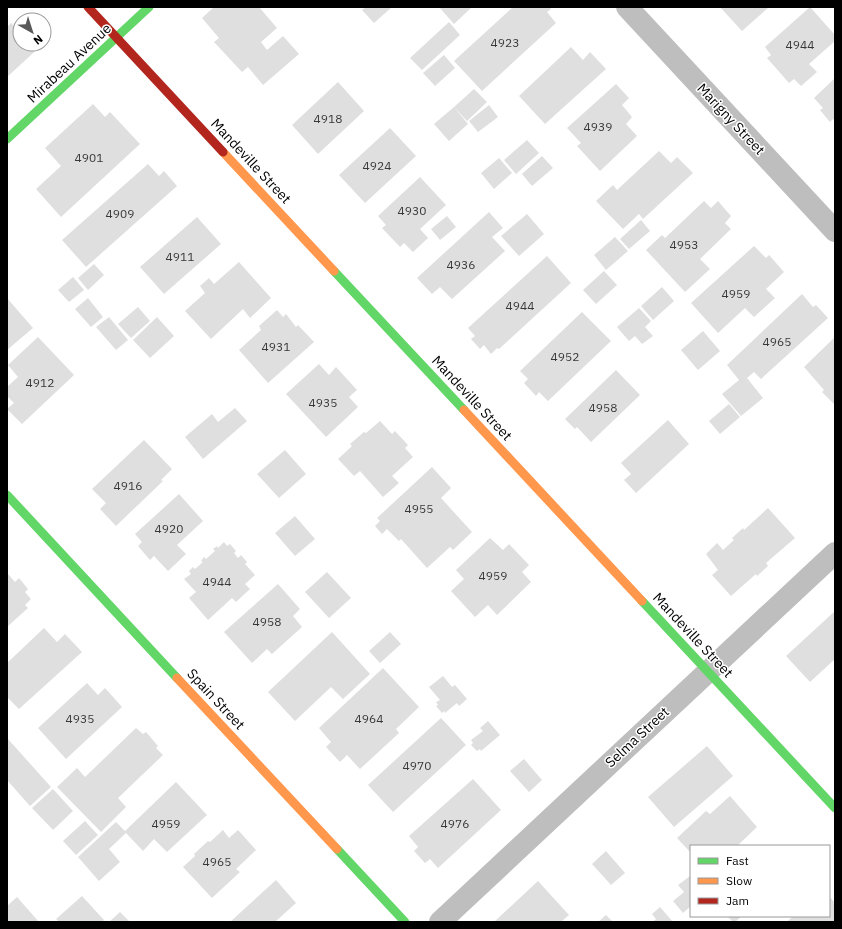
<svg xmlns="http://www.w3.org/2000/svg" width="842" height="929" font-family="'IBM Plex Sans',sans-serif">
<rect width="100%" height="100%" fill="#fff"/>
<!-- building -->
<path fill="#dfdfdf" d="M 214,7 L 259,7 L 277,28 L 261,42 L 267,50 L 283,36 L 299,54 L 263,85 L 248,67 L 242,72 L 214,42 L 219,38 L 202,18 Z
M 366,7 L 392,7 L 374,23 L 362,10 Z
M 439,7 L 472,7 L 454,24 Z
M 513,7 L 549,7 L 551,9 L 547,12 L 556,23 L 482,91 L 454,61 Z
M 720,7 L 769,7 L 742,31 Z
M 810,7 L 835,35 L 835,41 L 809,64 L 817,72 L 801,86 L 794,79 L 789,83 L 767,58 L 771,55 L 765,47 Z
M 449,22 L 460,35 L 422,70 L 410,58 Z
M 11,23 L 20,32 L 20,44 L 43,44 L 7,77 L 7,27 Z
M 571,47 L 583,60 L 590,52 L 606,69 L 545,124 L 519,96 Z
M 444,55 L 455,68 L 435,86 L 423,73 Z
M 835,78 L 835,121 L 833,119 L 830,122 L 820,110 L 823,108 L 814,98 Z
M 338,82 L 364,111 L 318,154 L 292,125 Z
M 616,84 L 629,98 L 622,105 L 632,117 L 626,124 L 637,136 L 600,171 L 577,146 L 581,143 L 567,128 Z
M 474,89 L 487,102 L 467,121 L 454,107 Z
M 93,104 L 105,117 L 110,112 L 140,144 L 61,217 L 36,189 L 61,166 L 45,148 Z
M 489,105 L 498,117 L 478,132 L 469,121 Z
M 454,107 L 468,124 L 449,141 L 434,124 Z
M 390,128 L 416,156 L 365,203 L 339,175 Z
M 527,140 L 539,153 L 516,174 L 504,160 Z
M 659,151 L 671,163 L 677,157 L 693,173 L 643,219 L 639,214 L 623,229 L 596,201 L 613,185 L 617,190 Z
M 542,156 L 553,168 L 532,186 L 522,174 Z
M 499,158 L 512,173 L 494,189 L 481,173 Z
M 148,164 L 159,176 L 164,171 L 177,186 L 86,267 L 62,240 Z
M 420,177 L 446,205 L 420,229 L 428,238 L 413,252 L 404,243 L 400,247 L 382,228 L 386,225 L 378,216 Z
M 704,201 L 711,208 L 718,201 L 731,216 L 725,223 L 731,229 L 700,259 L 710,269 L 685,292 L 646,250 L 662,235 L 665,238 Z
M 489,212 L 503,228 L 492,237 L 505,251 L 452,299 L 440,287 L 432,294 L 417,278 Z
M 527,214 L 544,234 L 519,256 L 501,236 Z
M 447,216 L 456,227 L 440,240 L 431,229 Z
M 197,217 L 221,244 L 164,294 L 140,267 Z
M 641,220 L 650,231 L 629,249 L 620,239 Z
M 615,237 L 628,251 L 606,270 L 594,255 Z
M 754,246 L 766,258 L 769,255 L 784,272 L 766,289 L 775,298 L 754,317 L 745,308 L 718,333 L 691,303 Z
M 547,256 L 571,283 L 499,349 L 497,348 L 491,354 L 484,345 L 480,349 L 471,339 L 475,336 L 468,328 Z
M 239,262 L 271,298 L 250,318 L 243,309 L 211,339 L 185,311 L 205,293 L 200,286 L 209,278 L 214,284 Z
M 94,264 L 104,275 L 88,290 L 78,278 Z
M 604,271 L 617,285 L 596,304 L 583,290 Z
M 73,277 L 84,290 L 69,302 L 58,290 Z
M 662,287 L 674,301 L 653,320 L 641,306 Z
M 802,294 L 813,307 L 816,305 L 828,318 L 761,379 L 754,372 L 747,378 L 763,398 L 741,416 L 722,394 L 739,380 L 727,365 Z
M 7,298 L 33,328 L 7,350 Z
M 88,298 L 103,317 L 91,327 L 75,309 Z
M 138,307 L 150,321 L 131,338 L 118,324 Z
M 639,308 L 651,321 L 645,327 L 653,336 L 642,344 L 635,336 L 629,341 L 617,327 Z
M 277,310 L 283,317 L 286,314 L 296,327 L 298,325 L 314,342 L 268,383 L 239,350 L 261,330 L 259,326 Z
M 582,312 L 611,341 L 548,401 L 539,392 L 536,396 L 524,383 L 528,379 L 520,371 Z
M 109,317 L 128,340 L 116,350 L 96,327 Z
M 157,317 L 174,336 L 150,358 L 133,340 Z
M 703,331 L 720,351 L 698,370 L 681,350 Z
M 38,337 L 74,375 L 22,424 L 7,409 L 14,403 L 7,396 L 7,387 L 18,377 L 8,365 Z
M 835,337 L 835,405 L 822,392 L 824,390 L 804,367 Z
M 319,364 L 329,375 L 336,367 L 357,390 L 349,397 L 358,407 L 326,437 L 286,394 Z
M 616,370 L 640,395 L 591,442 L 577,427 L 575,429 L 565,419 Z
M 729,404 L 740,417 L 720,434 L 709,421 Z
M 235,408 L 247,421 L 203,459 L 185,437 L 212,414 L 218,422 Z
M 668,420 L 689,444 L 636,493 L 624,480 L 631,474 L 621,463 Z
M 380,421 L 392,434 L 395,431 L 408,445 L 405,448 L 413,457 L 392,476 L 399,483 L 383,497 L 360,471 L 354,476 L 338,459 L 352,446 L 350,444 L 364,432 L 366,433 Z
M 144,440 L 172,469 L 161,480 L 163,481 L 116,526 L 100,509 L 106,503 L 92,489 Z
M 285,450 L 306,474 L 279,498 L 257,474 Z
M 432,467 L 451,488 L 441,498 L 472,532 L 453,550 L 450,547 L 427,568 L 401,539 L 399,541 L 387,529 L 382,534 L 375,526 L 380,521 L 377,518 Z
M 179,494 L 203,521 L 177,545 L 186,554 L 168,571 L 154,556 L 150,560 L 138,546 L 142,542 L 135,534 Z
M 768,508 L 795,538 L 766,563 L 768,566 L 757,576 L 756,574 L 731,596 L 712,575 L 718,570 L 706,554 L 717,543 L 723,550 L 734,540 L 732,538 L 743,528 L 744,530 Z
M 295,516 L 315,539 L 295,556 L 275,533 Z
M 490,538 L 503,550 L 509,544 L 529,565 L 522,572 L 531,582 L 497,615 L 488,605 L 475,617 L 451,591 L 464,579 L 456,570 Z
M 224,542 L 227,546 L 230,544 L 236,551 L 234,553 L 238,558 L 241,555 L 247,562 L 245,564 L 255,575 L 245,584 L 250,589 L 236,602 L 232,598 L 208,620 L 189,598 L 196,592 L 184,579 L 191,574 L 189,571 L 193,567 L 195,569 L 203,562 L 201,561 L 204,557 L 206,559 L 215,551 L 213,549 L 217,546 L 218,548 Z
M 327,572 L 351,598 L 329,618 L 305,592 Z
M 8,574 L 15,582 L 19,578 L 28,589 L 25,592 L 31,599 L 25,605 L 28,608 L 7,627 Z
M 278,584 L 300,609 L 293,616 L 302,627 L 272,654 L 267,649 L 252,663 L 224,632 Z
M 835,611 L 835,659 L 810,682 L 786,656 Z
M 44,628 L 57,642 L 65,634 L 82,652 L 19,709 L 7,697 L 7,663 Z
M 332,632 L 370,674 L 343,699 L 331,687 L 295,721 L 268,692 Z
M 390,632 L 401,644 L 380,663 L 369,651 Z
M 383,668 L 419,707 L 396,729 L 399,733 L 360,769 L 347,755 L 340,762 L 326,747 L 331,742 L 319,728 Z
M 443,676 L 452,687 L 455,685 L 467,699 L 459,706 L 457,703 L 445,713 L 444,711 L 442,713 L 436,706 L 438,705 L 436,702 L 440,700 L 429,687 Z
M 87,683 L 98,695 L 105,688 L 122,707 L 66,759 L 38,728 Z
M 441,718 L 466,745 L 393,812 L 368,785 Z
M 488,721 L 500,735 L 481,751 L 480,749 L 477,751 L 471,745 L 473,743 L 471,740 L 483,731 L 480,728 Z
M 136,728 L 143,734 L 146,732 L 158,746 L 156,748 L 163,755 L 118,798 L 126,807 L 101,832 L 57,787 L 77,768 L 85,777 Z
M 8,739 L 51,787 L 30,806 L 7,780 L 7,741 Z
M 707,746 L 733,776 L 674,827 L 648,797 Z
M 524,759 L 542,780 L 529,792 L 510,771 Z
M 473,779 L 501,810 L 438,868 L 430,859 L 425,863 L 414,851 L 418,847 L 409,836 Z
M 176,782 L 207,815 L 167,852 L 154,839 L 143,851 L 126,833 L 109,849 L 120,862 L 99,881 L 78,857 L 116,822 L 125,831 Z
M 53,789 L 73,811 L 53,830 L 32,808 Z
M 730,796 L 757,827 L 737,846 L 691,846 L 691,853 L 677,838 L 706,811 L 710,814 Z
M 85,821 L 98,835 L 76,855 L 63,841 Z
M 223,830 L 229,838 L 238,830 L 256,850 L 236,869 L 240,872 L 212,898 L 183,867 L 195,856 L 194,854 L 208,841 L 210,842 Z
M 606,851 L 625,873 L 611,885 L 592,864 Z
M 690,876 L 691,877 L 691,906 L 683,913 L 673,901 L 684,892 L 678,885 Z
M 276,880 L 296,903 L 275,922 L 230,922 Z
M 538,881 L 569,915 L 561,922 L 494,922 Z
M 82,896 L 104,920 L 102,922 L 59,922 L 56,919 Z
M 829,896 L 835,903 L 835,922 L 787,922 L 793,916 L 829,916 Z
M 17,897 L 39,922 L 7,922 L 7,906 Z
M 660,907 L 673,922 L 653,922 L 656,919 L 652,914 Z
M 120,912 L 130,922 L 109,922 Z
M 606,915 L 613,922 L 598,922 Z
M 727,916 L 742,916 L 735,922 L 733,922 Z"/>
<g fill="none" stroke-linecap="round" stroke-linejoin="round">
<!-- street -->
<path stroke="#bebebe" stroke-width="22" d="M 627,7 L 835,231
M 440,922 L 835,553"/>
<!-- fast -->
<path stroke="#63d668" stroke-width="9" d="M 7,139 L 149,7
M 334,271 L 464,410
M 7,495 L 177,678
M 642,601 L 835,808
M 337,849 L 405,922"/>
<!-- slow -->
<path stroke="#ff974d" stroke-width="9" d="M 223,152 L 334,271
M 464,410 L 642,601
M 177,678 L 337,849"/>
<!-- jam -->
<path stroke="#b3261e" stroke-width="9" d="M 88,7 L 223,152"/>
</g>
<g text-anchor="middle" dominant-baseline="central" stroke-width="3" stroke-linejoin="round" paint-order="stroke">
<!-- number labels -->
<g font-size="12" fill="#383838">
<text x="505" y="42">4923</text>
<text x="800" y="44">4944</text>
<text x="328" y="118">4918</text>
<text x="598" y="126">4939</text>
<text x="89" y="157">4901</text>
<text x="377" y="165">4924</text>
<text x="412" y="210">4930</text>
<text x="120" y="213">4909</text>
<text x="684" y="244">4953</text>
<text x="180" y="256">4911</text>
<text x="461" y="264">4936</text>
<text x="736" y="293">4959</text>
<text x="520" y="305">4944</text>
<text x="777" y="341">4965</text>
<text x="276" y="346">4931</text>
<text x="565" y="356">4952</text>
<text x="40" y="382">4912</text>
<text x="323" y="402">4935</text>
<text x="603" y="407">4958</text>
<text x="128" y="485">4916</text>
<text x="419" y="508">4955</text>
<text x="169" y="528">4920</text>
<text x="493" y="575">4959</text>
<text x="217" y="581">4944</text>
<text x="267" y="621">4958</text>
<text x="80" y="718">4935</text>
<text x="369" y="718">4964</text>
<text x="417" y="765">4970</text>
<text x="166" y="823">4959</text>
<text x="455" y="823">4976</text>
<text x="217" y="861">4965</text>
</g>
<!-- street labels -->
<g font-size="14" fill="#000" stroke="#fff">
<text transform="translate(69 63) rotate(-43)">Mirabeau Avenue</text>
<text transform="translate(731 119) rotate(47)">Marigny Street</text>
<text transform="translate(251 161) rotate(47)">Mandeville Street</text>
<text transform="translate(472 398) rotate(47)">Mandeville Street</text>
<text transform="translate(693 635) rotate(47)">Mandeville Street</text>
<text transform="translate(216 699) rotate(47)">Spain Street</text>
<text transform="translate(637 737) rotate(-43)">Selma Street</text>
</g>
</g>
<!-- border -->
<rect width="842" height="929" fill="none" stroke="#000000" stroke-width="16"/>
<!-- legend -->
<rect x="690" y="845" width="140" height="72" fill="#ffffff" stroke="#999999"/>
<rect x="698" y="858" width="20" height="6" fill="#63d668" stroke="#999999"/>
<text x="726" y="865" font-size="12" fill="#000000">Fast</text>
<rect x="698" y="878" width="20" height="6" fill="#ff974d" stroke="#999999"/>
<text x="726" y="885" font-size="12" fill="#000000">Slow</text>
<rect x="698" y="898" width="20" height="6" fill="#b3261e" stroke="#999999"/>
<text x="726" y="905" font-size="12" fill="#000000">Jam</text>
<!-- north arrow -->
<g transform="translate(32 32) rotate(141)"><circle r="19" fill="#ffffff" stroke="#999999"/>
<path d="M0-3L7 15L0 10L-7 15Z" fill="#595959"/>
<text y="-6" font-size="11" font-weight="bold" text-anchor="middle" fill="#000000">N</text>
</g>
</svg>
